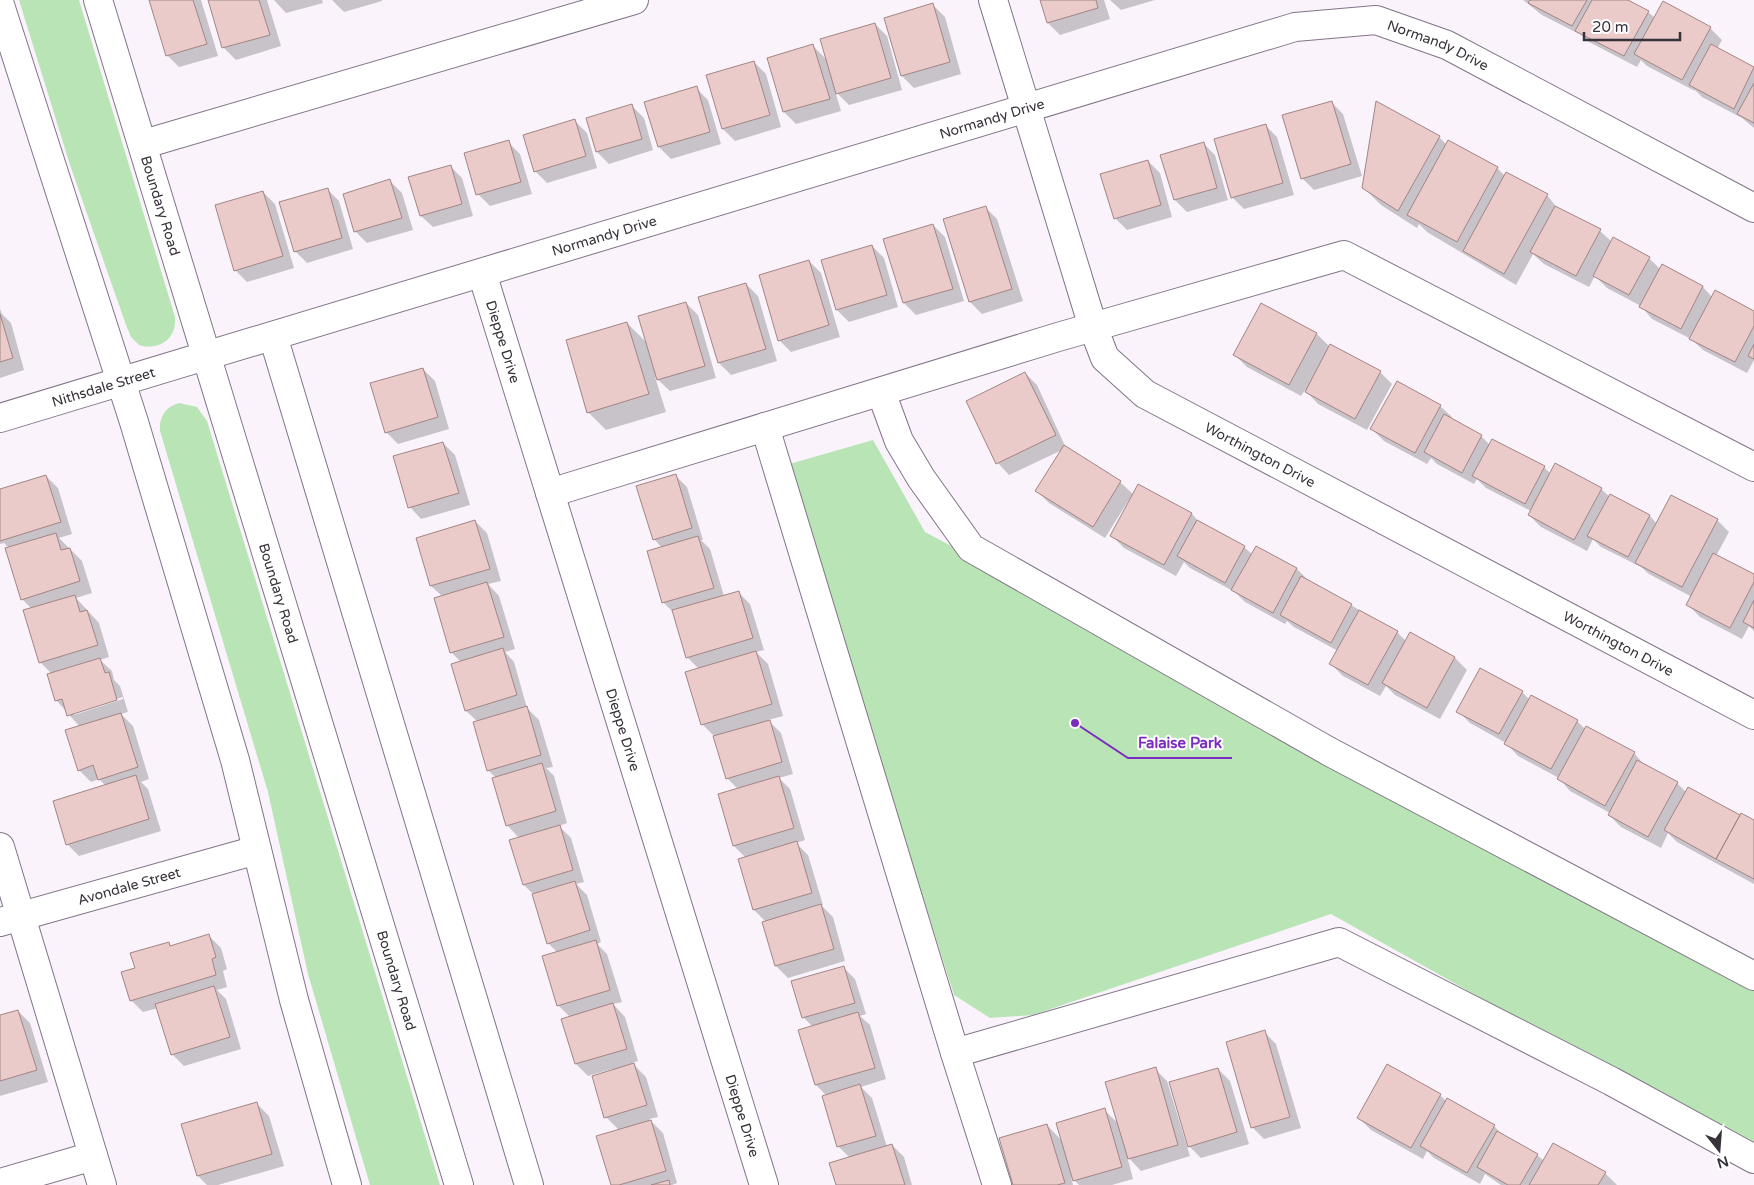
<svg xmlns="http://www.w3.org/2000/svg" width="1754" height="1185" font-family="'Varela Round',sans-serif">
<rect width="100%" height="100%" fill="#faf3fc"/>
<!-- green -->
<path fill="#b9e5b6" d="M 19,0 L 79,0 L 175,317 C 177,339 159,351 139,345 L 131,337 L 126,325 L 70,165 Z
M 179,403 L 197,407 L 207,421 L 440,1185 L 370,1185 L 308,974 L 268,792 L 160,431 C 159,417 165,407 179,403 Z
M 873,440 L 925,532 L 1754,974 L 1754,1151 L 1331,914 L 1033,1015 L 990,1018 L 954,995 L 786,465 Z"/>
<!-- shadow -->
<path fill="#0003" fill-rule="evenodd" d="M 151,0 L 201,0 L 218,56 L 179,67 L 167,55 Z
M 209,0 L 267,0 L 281,46 L 236,60 L 224,48 Z
M 274,0 L 322,0 L 323,3 L 286,13 Z
M 332,0 L 382,0 L 382,1 L 344,12 Z
M 1041,0 L 1104,0 L 1110,19 L 1060,35 L 1048,23 Z
M 1110,0 L 1155,0 L 1121,10 Z
M 1523,0 L 1626,0 L 1648,12 L 1655,18 L 1710,28 L 1722,40 L 1717,49 L 1754,68 L 1754,128 L 1742,118 L 1702,97 L 1695,90 L 1695,91 L 1647,66 L 1641,60 L 1637,67 L 1589,42 L 1583,36 L 1542,15 Z
M 933,5 L 945,17 L 961,74 L 914,88 L 902,76 Z
M 875,24 L 887,36 L 902,90 L 849,105 L 835,91 L 841,111 L 796,124 L 784,112 L 769,59 L 813,46 L 827,60 Z
M 754,62 L 766,74 L 781,127 L 735,141 L 723,129 L 708,76 Z
M 696,88 L 708,100 L 721,144 L 671,159 L 659,147 Z
M 1331,102 L 1343,114 L 1362,176 L 1314,190 L 1302,178 Z
M 632,106 L 644,118 L 653,150 L 609,164 L 597,152 Z
M 575,121 L 587,133 L 597,168 L 547,183 L 535,171 Z
M 1265,125 L 1277,137 L 1294,195 L 1244,209 L 1232,197 Z
M 1439,137 L 1447,145 L 1497,168 L 1505,176 L 1547,195 L 1558,209 L 1600,231 L 1612,242 L 1649,258 L 1660,269 L 1662,266 L 1703,287 L 1712,297 L 1754,312 L 1754,360 L 1747,373 L 1703,350 L 1691,339 L 1652,319 L 1641,306 L 1607,288 L 1595,276 L 1589,287 L 1544,264 L 1533,254 L 1516,285 L 1427,232 L 1419,224 L 1417,228 L 1381,205 L 1363,187 Z
M 508,142 L 520,154 L 532,194 L 490,206 L 478,194 Z
M 1203,143 L 1215,155 L 1228,200 L 1187,212 L 1175,200 Z
M 1148,161 L 1160,173 L 1172,217 L 1127,230 L 1115,218 Z
M 450,166 L 462,178 L 473,216 L 433,227 L 421,216 Z
M 390,181 L 402,193 L 413,230 L 367,243 L 355,231 Z
M 327,189 L 339,201 L 353,249 L 307,263 L 295,251 Z
M 263,192 L 275,204 L 294,268 L 247,282 L 235,270 Z
M 985,207 L 997,219 L 1023,301 L 982,314 L 970,302 Z
M 933,225 L 945,237 L 964,301 L 916,315 L 904,303 Z
M 872,246 L 884,258 L 898,307 L 849,322 L 837,310 L 823,261 Z
M 809,261 L 821,273 L 840,337 L 791,352 L 779,340 Z
M 746,284 L 758,296 L 777,361 L 731,375 L 719,363 Z
M 686,303 L 698,315 L 716,378 L 670,391 L 655,377 L 666,412 L 606,430 L 588,412 L 627,323 L 648,344 Z
M 1262,305 L 1317,334 L 1330,347 L 1380,372 L 1392,384 L 1367,430 L 1318,404 L 1305,390 L 1301,396 L 1247,367 L 1235,355 Z
M 0,309 L 2,314 L 11,323 L 24,370 L 0,378 Z
M 423,369 L 435,381 L 449,429 L 398,444 L 386,432 Z
M 1025,373 L 1037,385 L 1066,448 L 1120,482 L 1134,495 L 1139,486 L 1192,514 L 1200,523 L 1244,547 L 1252,554 L 1256,548 L 1297,569 L 1308,580 L 1397,632 L 1406,641 L 1410,634 L 1455,658 L 1467,670 L 1440,719 L 1395,695 L 1386,686 L 1380,696 L 1343,676 L 1331,664 L 1338,651 L 1294,627 L 1287,621 L 1285,624 L 1245,602 L 1235,592 L 1190,568 L 1184,562 L 1176,576 L 1124,548 L 1112,536 L 1132,499 L 1130,498 L 1105,538 L 1049,503 L 1037,491 L 1062,450 L 1009,475 L 998,463 L 968,401 Z
M 1440,406 L 1452,417 L 1451,420 L 1481,436 L 1490,445 L 1544,467 L 1551,474 L 1601,489 L 1610,497 L 1650,516 L 1657,524 L 1717,520 L 1729,532 L 1716,556 L 1754,576 L 1754,631 L 1749,626 L 1742,639 L 1700,617 L 1688,605 L 1692,597 L 1649,574 L 1641,567 L 1601,547 L 1593,539 L 1587,551 L 1541,527 L 1529,515 L 1531,511 L 1486,488 L 1477,479 L 1474,484 L 1437,464 L 1431,458 L 1427,464 L 1384,441 L 1372,429 Z
M 443,443 L 455,455 L 470,505 L 421,519 L 410,507 Z
M 675,475 L 687,487 L 703,540 L 701,540 L 710,549 L 724,596 L 738,592 L 750,604 L 764,650 L 756,652 L 768,664 L 783,716 L 768,720 L 781,733 L 793,774 L 779,778 L 790,789 L 805,840 L 796,843 L 808,855 L 823,905 L 821,905 L 833,917 L 845,961 L 788,978 L 776,966 L 766,922 L 754,910 L 746,858 L 734,846 L 738,789 L 727,778 L 714,736 L 702,724 L 699,669 L 687,657 L 674,613 L 663,602 L 662,548 L 654,539 Z
M 46,476 L 58,488 L 72,534 L 59,538 L 82,561 L 92,593 L 76,598 L 99,623 L 109,657 L 100,660 L 112,671 L 114,680 L 120,686 L 128,712 L 121,714 L 133,726 L 149,779 L 141,782 L 148,789 L 161,831 L 79,856 L 67,844 L 106,786 L 99,779 L 91,782 L 79,770 L 80,727 L 56,700 L 52,674 L 40,662 L 32,609 L 22,599 L 9,548 L 4,543 L 0,544 L 0,490 ZM 123,697 L 123,699 L 74,715 L 74,712 Z
M 475,521 L 487,533 L 501,581 L 488,584 L 499,596 L 515,649 L 505,652 L 514,662 L 527,708 L 539,720 L 553,767 L 546,768 L 554,776 L 567,823 L 559,826 L 571,838 L 584,882 L 576,884 L 587,895 L 601,942 L 597,944 L 607,954 L 622,1002 L 613,1004 L 625,1017 L 638,1061 L 632,1063 L 646,1077 L 658,1117 L 649,1119 L 663,1133 L 677,1183 L 672,1185 L 612,1185 L 619,1130 L 606,1117 L 612,1069 L 588,1076 L 576,1064 L 563,1020 L 571,1018 L 558,1005 L 558,953 L 548,943 L 533,894 L 524,885 L 519,838 L 507,825 L 496,778 L 488,770 L 478,722 L 466,711 L 452,664 L 461,662 L 451,652 L 443,597 L 431,586 L 417,538 Z
M 1522,692 L 1530,700 L 1577,721 L 1585,729 L 1634,753 L 1645,766 L 1677,783 L 1686,792 L 1754,823 L 1754,884 L 1677,842 L 1668,833 L 1661,848 L 1621,827 L 1609,815 L 1610,813 L 1570,791 L 1559,778 L 1518,756 L 1506,743 L 1470,723 L 1458,711 Z
M 209,936 L 221,948 L 227,969 L 223,971 L 227,987 L 217,990 L 226,999 L 241,1049 L 184,1066 L 172,1054 L 158,1008 L 143,1012 L 131,1000 L 136,969 L 168,943 L 172,946 Z
M 843,967 L 855,979 L 866,1014 L 860,1016 L 870,1025 L 886,1079 L 861,1087 L 872,1098 L 887,1147 L 892,1145 L 904,1157 L 912,1185 L 837,1185 L 850,1158 L 838,1146 L 827,1096 L 816,1085 L 813,1027 L 803,1017 Z
M 18,1011 L 30,1023 L 48,1082 L 0,1096 L 0,1017 Z
M 1264,1032 L 1276,1044 L 1301,1128 L 1264,1139 L 1252,1127 Z
M 1155,1069 L 1167,1081 L 1190,1156 L 1141,1171 L 1127,1156 L 1133,1179 L 1112,1185 L 1079,1185 L 1071,1177 L 1073,1185 L 1014,1185 L 1047,1125 L 1062,1141 L 1104,1110 L 1119,1124 Z
M 1218,1069 L 1230,1081 L 1249,1144 L 1201,1158 L 1189,1146 Z
M 1440,1095 L 1447,1102 L 1494,1126 L 1505,1137 L 1537,1155 L 1544,1161 L 1605,1173 L 1617,1185 L 1501,1185 L 1485,1174 L 1480,1184 L 1434,1158 L 1427,1151 L 1423,1159 L 1371,1130 L 1359,1118 Z
M 257,1104 L 269,1116 L 284,1166 L 218,1185 L 207,1185 L 198,1176 Z"/>
<!-- building -->
<path fill="#eacbc9" stroke="#a28584" d="M 149,0 L 193,0 L 207,44 L 166,56 Z
M 208,0 L 259,0 L 270,35 L 222,48 Z
M 1040,0 L 1096,0 L 1098,8 L 1047,23 Z
M 1530,0 L 1587,0 L 1572,26 L 1528,3 Z
M 1592,0 L 1628,0 L 1649,11 L 1624,56 L 1575,31 Z
M 1663,1 L 1711,27 L 1682,80 L 1634,54 Z
M 933,3 L 950,62 L 901,76 L 884,18 Z
M 875,23 L 891,78 L 836,94 L 820,39 Z
M 813,44 L 830,99 L 783,112 L 767,58 Z
M 1711,44 L 1754,67 L 1734,109 L 1689,85 Z
M 754,61 L 770,115 L 722,129 L 706,75 Z
M 1754,83 L 1754,123 L 1737,114 Z
M 697,86 L 710,132 L 658,147 L 644,102 Z
M 1332,101 L 1351,164 L 1301,179 L 1282,115 Z
M 1376,101 L 1440,136 L 1398,211 L 1362,188 Z
M 632,104 L 642,139 L 596,152 L 586,118 Z
M 575,119 L 586,156 L 534,172 L 523,135 Z
M 1266,124 L 1283,183 L 1231,198 L 1214,139 Z
M 509,140 L 521,182 L 476,195 L 464,153 Z
M 1448,140 L 1498,167 L 1457,242 L 1407,215 Z
M 1204,142 L 1217,188 L 1174,200 L 1160,155 Z
M 1148,160 L 1161,205 L 1114,219 L 1100,174 Z
M 451,165 L 462,204 L 420,216 L 408,177 Z
M 1506,172 L 1548,194 L 1504,274 L 1463,251 Z
M 390,179 L 402,218 L 354,232 L 343,194 Z
M 328,188 L 342,238 L 294,252 L 279,202 Z
M 263,191 L 283,256 L 234,271 L 215,205 Z
M 986,206 L 1012,289 L 969,302 L 943,219 Z
M 1555,206 L 1601,229 L 1576,276 L 1530,252 Z
M 933,224 L 953,289 L 903,303 L 883,239 Z
M 1613,237 L 1650,257 L 1629,295 L 1593,276 Z
M 872,245 L 887,295 L 836,310 L 821,260 Z
M 809,260 L 829,325 L 778,341 L 759,275 Z
M 1662,264 L 1703,286 L 1681,329 L 1639,307 Z
M 746,283 L 766,349 L 718,363 L 698,297 Z
M 1715,290 L 1754,311 L 1754,326 L 1735,362 L 1689,339 Z
M 686,302 L 705,366 L 657,380 L 638,316 Z
M 1261,303 L 1317,333 L 1289,385 L 1233,355 Z
M 0,314 L 13,358 L 0,362 Z
M 627,322 L 649,394 L 587,413 L 566,340 Z
M 1330,344 L 1381,371 L 1355,419 L 1305,392 Z
M 1754,344 L 1754,359 L 1748,356 Z
M 423,368 L 438,417 L 385,433 L 370,383 Z
M 1025,372 L 1056,435 L 996,464 L 966,401 Z
M 1397,381 L 1441,405 L 1415,453 L 1370,429 Z
M 1444,414 L 1482,435 L 1462,473 L 1424,452 Z
M 1492,439 L 1545,466 L 1525,504 L 1472,476 Z
M 443,442 L 459,493 L 408,508 L 393,456 Z
M 1064,445 L 1121,481 L 1093,527 L 1035,491 Z
M 1555,463 L 1602,488 L 1574,540 L 1528,515 Z
M 676,474 L 692,528 L 653,540 L 636,486 Z
M 46,475 L 61,522 L 0,541 L 0,489 Z
M 1138,484 L 1192,513 L 1164,565 L 1110,536 Z
M 1610,494 L 1650,515 L 1628,557 L 1587,536 Z
M 1671,495 L 1718,519 L 1682,587 L 1635,563 Z
M 475,520 L 490,569 L 430,586 L 416,538 Z
M 1197,520 L 1245,546 L 1225,583 L 1177,556 Z
M 56,533 L 61,550 L 70,548 L 80,581 L 21,600 L 5,548 Z
M 698,536 L 714,588 L 662,603 L 647,551 Z
M 1256,546 L 1297,568 L 1273,613 L 1231,590 Z
M 1713,553 L 1754,574 L 1754,582 L 1730,628 L 1686,605 Z
M 1301,576 L 1352,604 L 1331,643 L 1280,615 Z
M 487,582 L 504,637 L 450,653 L 434,598 Z
M 739,591 L 753,638 L 686,658 L 672,610 Z
M 75,595 L 80,612 L 87,610 L 98,645 L 39,663 L 23,610 Z
M 1754,600 L 1754,628 L 1743,622 Z
M 1359,610 L 1398,631 L 1368,685 L 1329,664 Z
M 1410,632 L 1455,657 L 1427,708 L 1382,683 Z
M 503,648 L 517,695 L 465,711 L 451,664 Z
M 756,651 L 772,704 L 701,725 L 685,672 Z
M 100,658 L 105,673 L 109,672 L 117,700 L 67,716 L 62,699 L 55,701 L 47,674 Z
M 1480,668 L 1523,691 L 1499,734 L 1456,712 Z
M 1531,695 L 1578,720 L 1551,769 L 1504,744 Z
M 527,706 L 541,755 L 487,771 L 473,722 Z
M 121,713 L 138,767 L 98,780 L 93,765 L 78,771 L 65,730 Z
M 770,720 L 782,762 L 726,779 L 713,736 Z
M 1586,726 L 1635,752 L 1605,806 L 1557,779 Z
M 1637,760 L 1678,782 L 1648,837 L 1608,815 Z
M 542,763 L 556,811 L 506,826 L 492,778 Z
M 136,775 L 149,819 L 66,845 L 53,801 Z
M 779,776 L 794,828 L 733,846 L 718,794 Z
M 1688,787 L 1740,815 L 1716,859 L 1664,830 Z
M 1741,813 L 1754,820 L 1754,879 L 1716,859 Z
M 560,825 L 573,870 L 523,885 L 509,840 Z
M 797,841 L 812,893 L 753,910 L 738,859 Z
M 575,881 L 590,930 L 547,944 L 532,894 Z
M 821,904 L 834,949 L 775,966 L 762,922 Z
M 209,934 L 216,957 L 212,959 L 216,975 L 130,1001 L 121,972 L 135,968 L 130,953 L 169,942 L 170,946 Z
M 596,940 L 610,990 L 557,1006 L 542,956 Z
M 844,966 L 855,1003 L 802,1018 L 791,981 Z
M 214,986 L 230,1037 L 171,1055 L 155,1004 Z
M 613,1003 L 627,1049 L 575,1064 L 561,1019 Z
M 18,1010 L 37,1070 L 0,1081 L 0,1015 Z
M 858,1012 L 875,1068 L 815,1085 L 798,1030 Z
M 1265,1030 L 1290,1117 L 1251,1128 L 1226,1042 Z
M 634,1063 L 647,1105 L 604,1118 L 592,1076 Z
M 1387,1064 L 1441,1094 L 1411,1148 L 1357,1118 Z
M 1156,1067 L 1178,1145 L 1128,1159 L 1105,1082 Z
M 1218,1068 L 1237,1132 L 1188,1147 L 1169,1082 Z
M 860,1084 L 876,1136 L 837,1147 L 822,1096 Z
M 1447,1098 L 1495,1125 L 1467,1173 L 1420,1146 Z
M 257,1102 L 272,1154 L 197,1176 L 181,1124 Z
M 1105,1108 L 1122,1167 L 1073,1181 L 1056,1123 Z
M 651,1120 L 666,1171 L 619,1185 L 611,1185 L 596,1136 Z
M 1047,1124 L 1065,1183 L 1057,1185 L 1013,1185 L 999,1138 Z
M 1497,1131 L 1538,1154 L 1520,1185 L 1508,1185 L 1477,1167 Z
M 1553,1143 L 1606,1172 L 1598,1185 L 1529,1185 Z
M 892,1144 L 905,1185 L 836,1185 L 829,1163 Z
M 669,1180 L 670,1185 L 651,1185 Z"/>
<g fill="none" stroke-linecap="round" stroke-linejoin="round">
<!-- minor casing -->
<g stroke="#837488" stroke-width="30">
<g id="minor">
<path id="s1" d="M 993,0 L 1093,327 L 1105,358 L 1145,394 L 1754,715"/>
<path d="M 144,144 L 634,0"/>
<path id="s2" d="M 482,273 L 764,1185"/>
<path d="M 273,336 L 529,1185"/>
<path d="M 881,392 L 899,441 L 921,478 L 971,548 L 1330,752 L 1754,976"/>
<path id="s3" d="M 0,418 L 1295,27 L 1376,20 L 1447,45 L 1754,208"/>
<path d="M 765,427 L 955,1053"/>
<path d="M 550,493 L 1058,337 L 1344,255 L 1754,467"/>
<path d="M 0,847 L 102,1185"/>
<path id="s4" d="M 0,922 L 257,850"/>
<path d="M 0,1183 L 93,1156"/>
<path d="M 997,1185 L 955,1053 L 1339,942 L 1611,1081 L 1754,1159"/>
</g>
</g>
<!-- major casing -->
<g stroke="#837488" stroke-width="30">
<g id="major">
<path id="s5" d="M 98,0 L 459,1185"/>
<path d="M 0,5 L 134,422 L 235,760 L 294,1000 L 347,1185"/>
</g>
</g>
<!-- minor -->
<use href="#minor" stroke="#fff" stroke-width="28"/>
<!-- major -->
<use href="#major" stroke="#fff" stroke-width="28"/>
</g>
<g text-anchor="middle" dominant-baseline="central" stroke-width="4" stroke-linejoin="round" paint-order="stroke">
<!-- street labels -->
<g font-size="14" fill="#373139" stroke="#fff">
<text stroke="none"><textPath href="#s3" startOffset="1501">Normandy Drive</textPath></text>
<text stroke="none"><textPath href="#s3" startOffset="1036">Normandy Drive</textPath></text>
<text stroke="none"><textPath href="#s5" startOffset="215">Boundary Road</textPath></text>
<text stroke="none"><textPath href="#s3" startOffset="631">Normandy Drive</textPath></text>
<text stroke="none"><textPath href="#s2" startOffset="72">Dieppe Drive</textPath></text>
<text stroke="none"><textPath href="#s3" startOffset="108">Nithsdale Street</textPath></text>
<text stroke="none"><textPath href="#s1" startOffset="559">Worthington Drive</textPath></text>
<text stroke="none"><textPath href="#s5" startOffset="620">Boundary Road</textPath></text>
<text stroke="none"><textPath href="#s1" startOffset="964">Worthington Drive</textPath></text>
<text stroke="none"><textPath href="#s2" startOffset="478">Dieppe Drive</textPath></text>
<text stroke="none"><textPath href="#s4" startOffset="134">Avondale Street</textPath></text>
<text stroke="none"><textPath href="#s5" startOffset="1025">Boundary Road</textPath></text>
<text stroke="none"><textPath href="#s2" startOffset="882">Dieppe Drive</textPath></text>
</g>
</g>
<!-- callouts -->
<path fill="none" stroke="#7b2cbf" stroke-width="2" d="M1075 723L1128 758H1232"/>
<circle fill="#7b2cbf" stroke="#fff" stroke-width="2" cx="1075" cy="723" r="5"/>
<g font-size="15" text-anchor="middle" font-weight="bold" fill="#7b2cbf" stroke="#fff" stroke-width="4" stroke-linejoin="round" paint-order="stroke">
<text x="1180" y="748">Falaise Park</text>
</g>
<!-- north arrow -->
<g transform="translate(1719 1150) rotate(163)" stroke="#ffffff" stroke-width="4" paint-order="stroke">
<path d="M0-4L9 19L0 12L-9 19Z" fill="#373139"/>
<text y="-8" font-size="14" font-weight="bold" text-anchor="middle" fill="#373139">N</text>
</g>
<!-- scale -->
<path d="M1584 32v8h96v-8" fill="none" stroke="#373139" stroke-width="2.5"/>
<text x="1592" y="32" font-size="15" fill="#373139" stroke="#ffffff" stroke-width="4" paint-order="stroke">20 m</text>
</svg>
